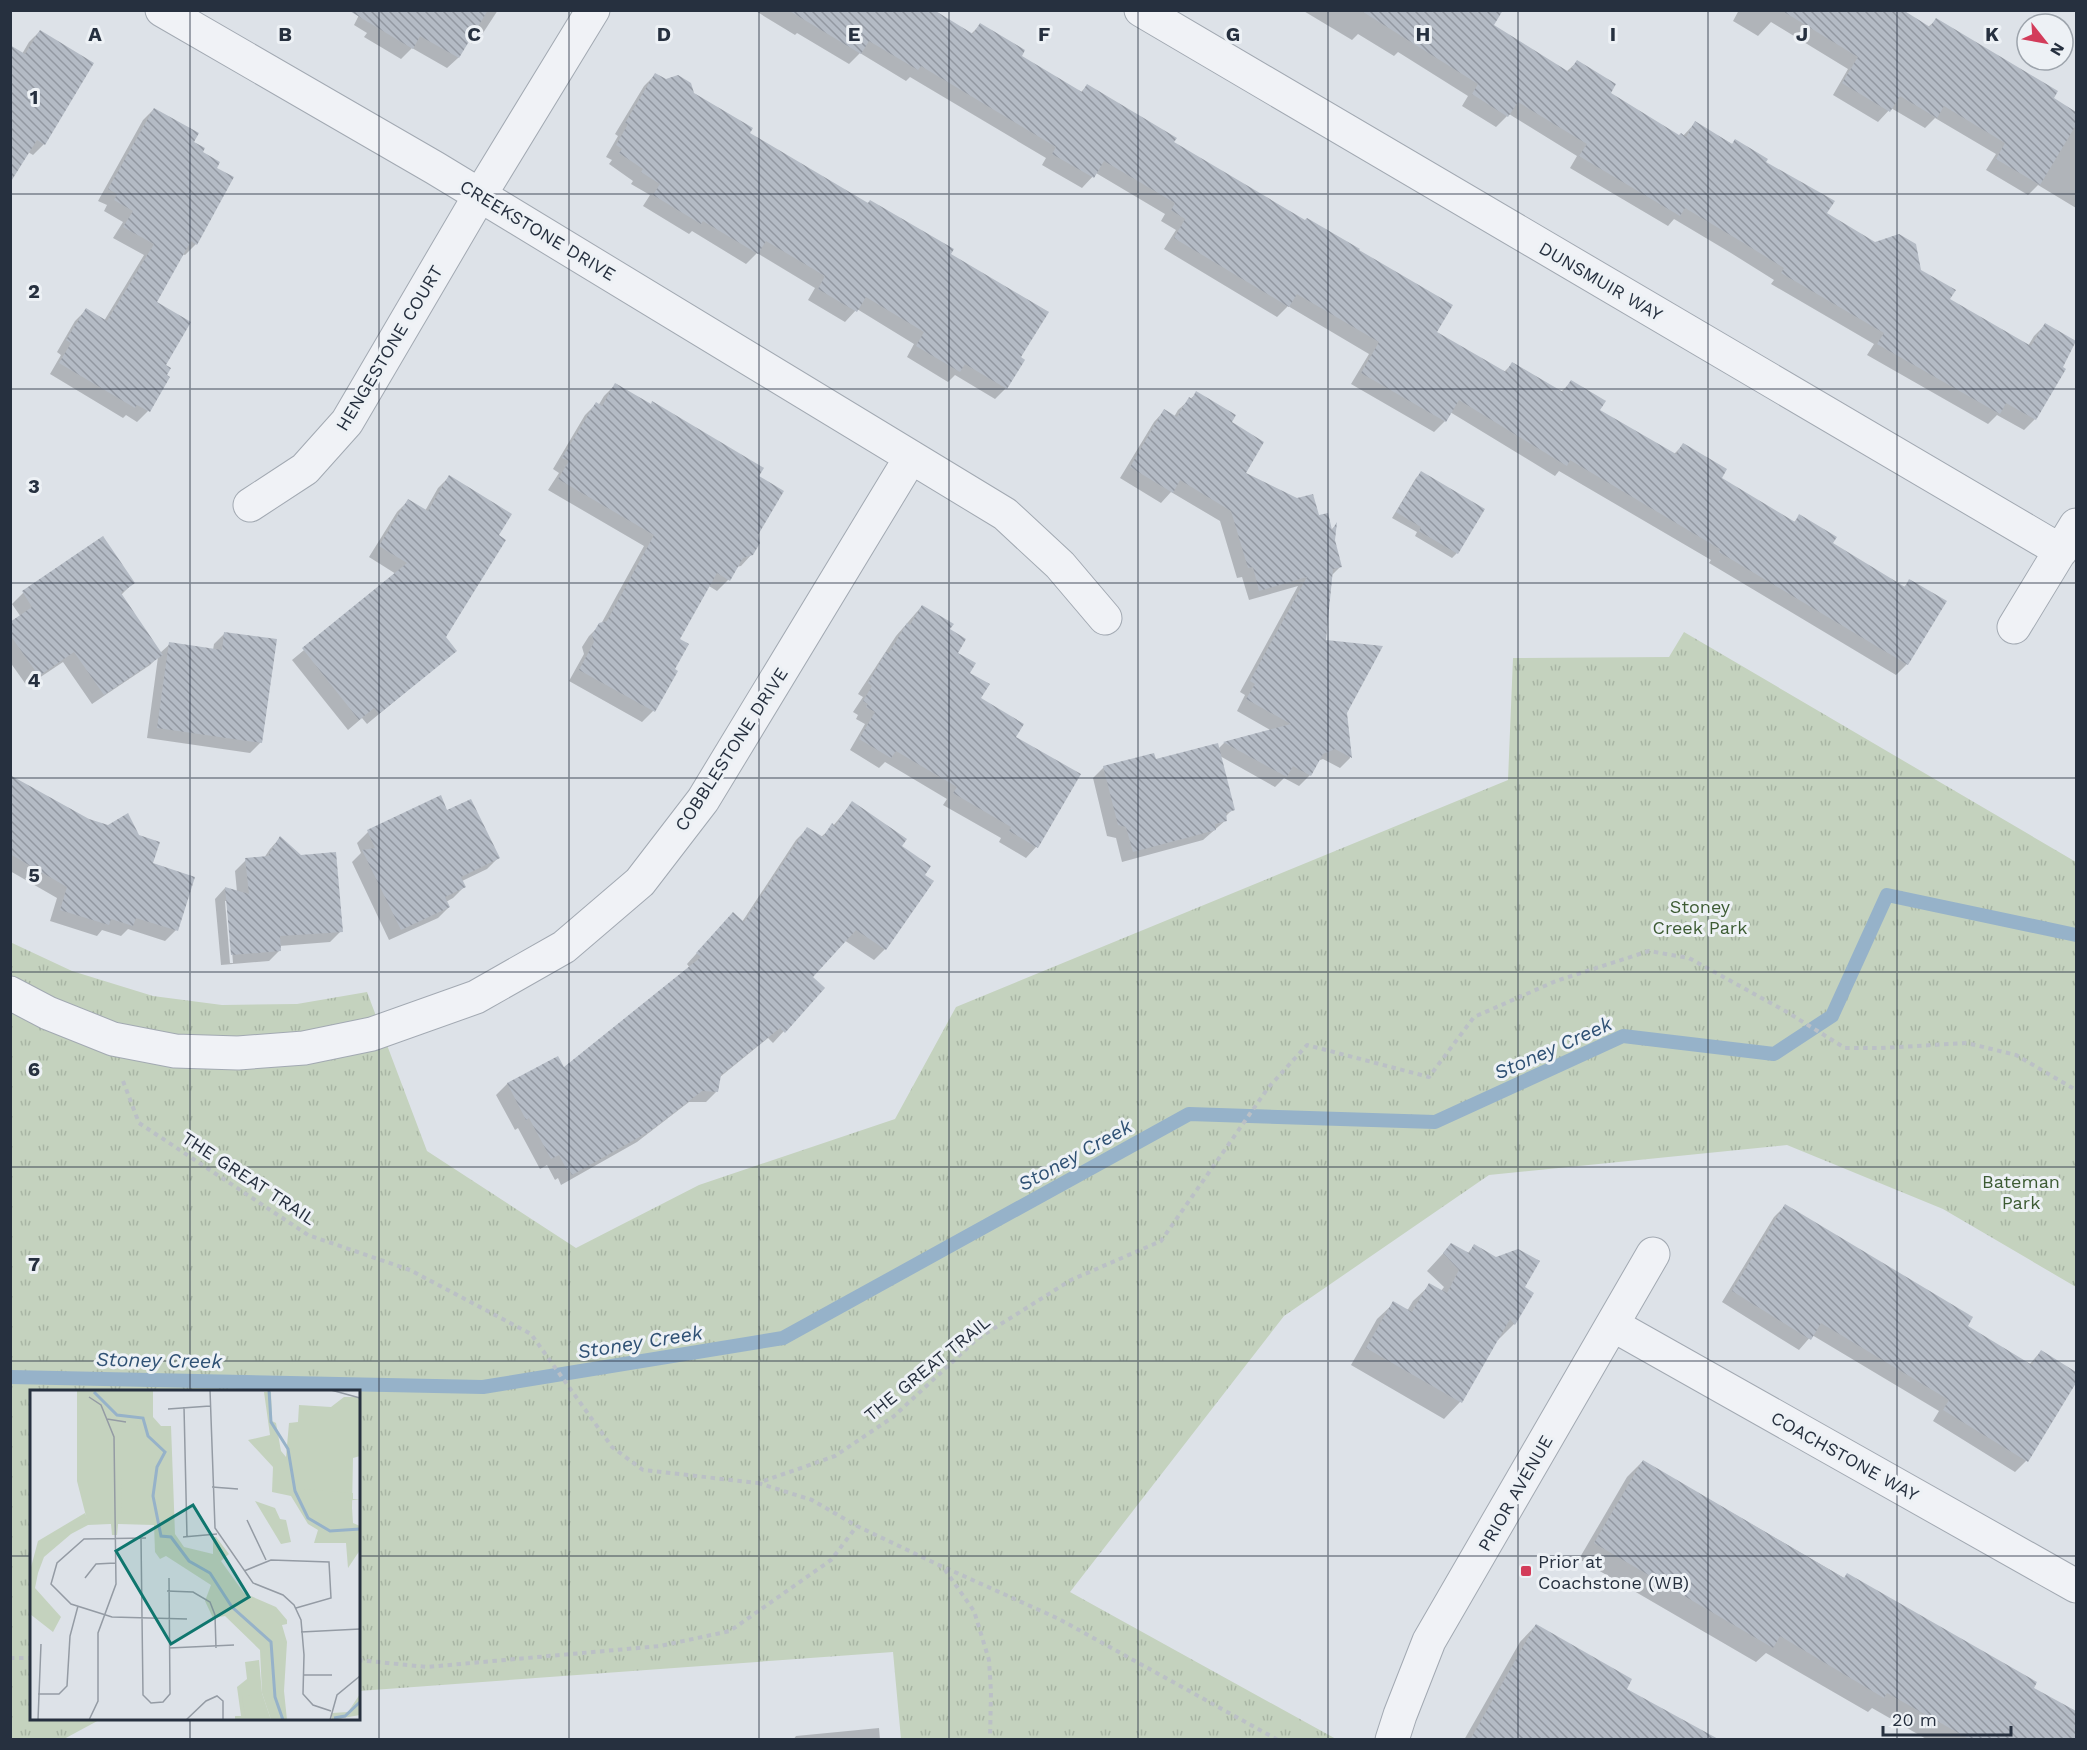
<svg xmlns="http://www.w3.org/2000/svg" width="2087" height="1750" font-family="'Work Sans',sans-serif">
<defs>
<pattern id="park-tufts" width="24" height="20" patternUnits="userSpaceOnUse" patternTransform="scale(1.5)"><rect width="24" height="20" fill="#c4d2be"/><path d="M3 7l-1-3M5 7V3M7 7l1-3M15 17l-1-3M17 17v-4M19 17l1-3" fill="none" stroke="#a8b5a4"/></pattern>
<pattern id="building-back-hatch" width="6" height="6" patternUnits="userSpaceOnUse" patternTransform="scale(1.5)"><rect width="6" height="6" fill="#b4bbc5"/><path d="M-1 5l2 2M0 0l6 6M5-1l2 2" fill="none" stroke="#9298a1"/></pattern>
</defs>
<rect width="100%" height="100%" fill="#dde2e8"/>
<!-- park -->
<path fill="url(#park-tufts)" d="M 1684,632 L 2076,862 L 2076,1287 L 1943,1209 L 1787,1145 L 1489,1175 L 1284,1316 L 1070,1592 L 1336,1739 L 901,1739 L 893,1652 L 359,1691 L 358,1392 L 32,1392 L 32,1718 L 101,1719 L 64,1739 L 11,1739 L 10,942 L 72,971 L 153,996 L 222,1005 L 297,1004 L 367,992 L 427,1151 L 576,1248 L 699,1185 L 895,1119 L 956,1007 L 1508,780 L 1513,658 L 1669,657 Z"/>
<!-- shadow -->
<path fill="#0003" fill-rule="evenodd" d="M 355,10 L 498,10 L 483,33 L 472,44 L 468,41 L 458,58 L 447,68 L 412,48 L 401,59 L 364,37 L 367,33 L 354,25 L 360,13 Z
M 754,10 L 932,10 L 971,34 L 980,25 L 1020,56 L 1080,93 L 1087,86 L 1172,143 L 1435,333 L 1504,372 L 1513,363 L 1561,392 L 1571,382 L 1598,411 L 1674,454 L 1683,445 L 1720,479 L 1794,522 L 1800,516 L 1831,544 L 1903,588 L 1910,581 L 1907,664 L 1896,675 L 1709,563 L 1711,560 L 1559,471 L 1555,476 L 1450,412 L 1445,421 L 1434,432 L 1351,384 L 1369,354 L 1288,306 L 1277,317 L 1164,249 L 1176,230 L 1161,221 L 1165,214 L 1096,173 L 1082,188 L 1042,165 L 1046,158 L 910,77 L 906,81 L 860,53 L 849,64 L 797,33 L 795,35 Z
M 1302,10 L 1464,10 L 1566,72 L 1577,62 L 1609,94 L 1679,137 L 1683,136 L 1695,123 L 1764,162 L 1825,214 L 1920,271 L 1948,300 L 2028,346 L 2034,336 L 2045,325 L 2035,419 L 2024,430 L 1997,415 L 1988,424 L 1867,355 L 1874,344 L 1771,284 L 1774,280 L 1731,253 L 1674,219 L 1668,226 L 1570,168 L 1577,156 L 1509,114 L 1496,127 L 1462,106 L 1468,96 L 1398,52 L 1394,56 L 1358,34 L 1352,40 Z
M 1739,10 L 1900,10 L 1928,27 L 1936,20 L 2076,114 L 2076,208 L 2038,185 L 2028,195 L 1986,170 L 1996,154 L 1935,118 L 1925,128 L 1891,108 L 1878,122 L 1833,95 L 1848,69 L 1771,22 L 1758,36 L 1733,21 Z
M 40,31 L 92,63 L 44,144 L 33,155 L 28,152 L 22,54 L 29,42 Z
M 655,75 L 692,94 L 748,134 L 949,254 L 1019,358 L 1006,388 L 995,399 L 955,375 L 948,382 L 907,357 L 914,344 L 857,309 L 845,322 L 808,300 L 815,288 L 757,253 L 746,264 L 692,231 L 689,234 L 643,206 L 650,195 L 631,184 L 633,181 L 609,164 L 612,160 L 606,157 L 618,136 L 615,134 L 644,86 Z
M 154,109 L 192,142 L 201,152 L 196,244 L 185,255 L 182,254 L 155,302 L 165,376 L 168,378 L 148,411 L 137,422 L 126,415 L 123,418 L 50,374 L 61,355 L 57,352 L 75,321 L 86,310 L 104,321 L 144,255 L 113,238 L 123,222 L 104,211 L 107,205 L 98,201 L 143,120 Z
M 615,385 L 757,476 L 756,535 L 752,554 L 741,566 L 736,567 L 728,580 L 717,591 L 709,586 L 678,639 L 672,670 L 676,671 L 653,711 L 642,722 L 569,681 L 584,654 L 582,647 L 589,636 L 601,624 L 644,546 L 548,490 L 559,473 L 553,469 L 585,415 L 596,404 L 598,406 L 604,396 Z
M 1197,393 L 1230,423 L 1243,473 L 1318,517 L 1331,530 L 1335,526 L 1334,541 L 1341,566 L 1331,576 L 1325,641 L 1345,712 L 1350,758 L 1340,768 L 1323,759 L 1317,761 L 1310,775 L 1299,786 L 1284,778 L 1275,787 L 1220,756 L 1233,809 L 1225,817 L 1226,820 L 1203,840 L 1122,862 L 1116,838 L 1107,836 L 1093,778 L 1104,767 L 1155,761 L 1218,749 L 1224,743 L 1272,731 L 1237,711 L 1245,695 L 1240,692 L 1298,586 L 1249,600 L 1242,577 L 1237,578 L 1220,521 L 1171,492 L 1161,503 L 1120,478 L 1154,422 L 1164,411 L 1174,417 L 1178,410 Z
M 1421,473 L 1457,553 L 1452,558 L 1415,536 L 1417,532 L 1392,518 L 1416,478 Z
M 449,477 L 497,536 L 445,637 L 455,651 L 367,724 L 362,718 L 348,730 L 292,660 L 396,574 L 369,557 L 397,512 L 408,501 L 425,511 L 438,488 Z
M 102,538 L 133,583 L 121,595 L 160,653 L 170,644 L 213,650 L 214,644 L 225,633 L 261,742 L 250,753 L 147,738 L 158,657 L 150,665 L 92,704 L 63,662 L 27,686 L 10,662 L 10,624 L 21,617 L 12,604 L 23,593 Z
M 922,606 L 948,630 L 956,653 L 968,673 L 979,699 L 1014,737 L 1036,847 L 1026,858 L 999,842 L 1001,838 L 943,805 L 947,799 L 885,762 L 879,768 L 850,750 L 865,724 L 856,719 L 858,715 L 853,712 L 863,697 L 858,694 L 896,636 Z
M 10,777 L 152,864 L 176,930 L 165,941 L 128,929 L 121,936 L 102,930 L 97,936 L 50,921 L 57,898 L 10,871 Z
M 440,797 L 447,812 L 498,858 L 487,869 L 462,881 L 464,887 L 453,898 L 446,902 L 449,907 L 438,918 L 389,940 L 352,862 L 361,853 L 357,843 L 368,832 Z
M 852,803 L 899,846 L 923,876 L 932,882 L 885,949 L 874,960 L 844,940 L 811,977 L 823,988 L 773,1043 L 768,1038 L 720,1077 L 717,1091 L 706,1102 L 689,1102 L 637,1142 L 561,1185 L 558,1178 L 555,1180 L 547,1165 L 540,1169 L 518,1128 L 515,1130 L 496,1095 L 507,1084 L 557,1058 L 563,1070 L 690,968 L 687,964 L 722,925 L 742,922 L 796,840 L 807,829 L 820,838 L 833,826 Z
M 280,838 L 341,931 L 330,942 L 279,946 L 280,950 L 269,961 L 221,965 L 215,899 L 225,888 L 237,892 L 235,871 L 246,860 L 264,858 L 270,849 ZM 225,901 L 228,901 L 233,963 L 230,963 Z
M 1785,1206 L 1966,1326 L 2029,1365 L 2041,1351 L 2076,1374 L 2076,1380 L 2026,1461 L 2015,1472 L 1933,1421 L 1939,1411 L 1812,1335 L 1799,1350 L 1722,1302 L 1774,1217 Z
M 1451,1245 L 1467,1254 L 1474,1246 L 1523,1288 L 1514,1324 L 1498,1340 L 1497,1339 L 1460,1402 L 1444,1419 L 1351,1365 L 1377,1319 L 1394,1303 L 1407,1311 L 1413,1301 L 1430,1285 L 1441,1291 L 1444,1287 L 1427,1271 Z
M 1643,1461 L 2076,1713 L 2076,1740 L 1928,1740 L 1872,1708 L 1868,1712 L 1766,1653 L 1756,1662 L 1579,1559 L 1627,1477 Z
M 1536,1625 L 1625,1689 L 1717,1740 L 1464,1740 L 1520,1642 Z
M 879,1728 L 880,1740 L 793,1740 L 796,1736 Z"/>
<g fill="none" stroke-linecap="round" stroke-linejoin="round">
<!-- stream -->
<path stroke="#96b2c9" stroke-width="14" d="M 10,1377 L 483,1387 L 783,1338 L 1189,1114 L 1435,1122 L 1623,1036 L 1774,1054 L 1832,1016 L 1887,895 L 2076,935"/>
</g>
<!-- building -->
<path fill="url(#building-back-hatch)" d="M 348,10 L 488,10 L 459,58 L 420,36 L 413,49 Z
M 788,10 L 934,10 L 973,34 L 980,23 L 1025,50 L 1022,56 L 1082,92 L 1087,84 L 1177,138 L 1174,142 L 1305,220 L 1307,218 L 1360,249 L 1359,250 L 1453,305 L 1437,332 L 1506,372 L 1512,362 L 1563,392 L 1571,380 L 1606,401 L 1600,410 L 1676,454 L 1683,443 L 1727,469 L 1722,478 L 1795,522 L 1799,514 L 1837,537 L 1833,543 L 1905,587 L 1909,579 L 1947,601 L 1908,665 L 1719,552 L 1720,549 L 1570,460 L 1567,466 L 1459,400 L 1446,422 L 1361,373 L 1379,342 L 1297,294 L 1289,307 L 1174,238 L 1185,219 L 1171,210 L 1175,203 L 1104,161 L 1094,178 L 1052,154 L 1056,147 L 921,66 L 918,70 L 869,41 L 861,54 Z
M 1360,10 L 1503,10 L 1494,25 L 1569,72 L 1577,60 L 1616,84 L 1611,93 L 1679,135 L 1681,133 L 1686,137 L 1695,121 L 1732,144 L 1735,139 L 1768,159 L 1766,162 L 1835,201 L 1827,213 L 1875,242 L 1899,234 L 1916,244 L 1921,270 L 1956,290 L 1950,299 L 2031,346 L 2045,323 L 2076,341 L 2063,367 L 2066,369 L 2036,420 L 2006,403 L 2000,414 L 1877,344 L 1884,333 L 1781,273 L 1784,268 L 1742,242 L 1685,208 L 1680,216 L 1579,156 L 1587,144 L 1518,102 L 1508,117 L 1472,94 L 1478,84 Z
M 1781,10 L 1903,10 L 1930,27 L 1936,18 L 2058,91 L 2054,98 L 2076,112 L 2076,125 L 2040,185 L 1996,159 L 2005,143 L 1944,106 L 1937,118 L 1900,96 L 1890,112 L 1842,83 L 1858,57 Z
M 40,30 L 94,63 L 45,145 L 37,140 L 10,183 L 10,45 L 25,54 Z
M 655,73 L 666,79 L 678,75 L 691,83 L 694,93 L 753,128 L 750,133 L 868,203 L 870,200 L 954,249 L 951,254 L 1049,312 L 1021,357 L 1025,360 L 1007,389 L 965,364 L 960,372 L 916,346 L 924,332 L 866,297 L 857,312 L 818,289 L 825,276 L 766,241 L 758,254 L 703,221 L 701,224 L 653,195 L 660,184 L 641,172 L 643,169 L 619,153 L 622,149 L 616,145 L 628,124 L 625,123 Z
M 154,108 L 199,133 L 194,142 L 205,148 L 203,152 L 220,162 L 217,168 L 234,177 L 197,245 L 191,241 L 157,302 L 191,322 L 166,365 L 171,368 L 167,375 L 170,377 L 150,412 L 137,405 L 135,408 L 59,363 L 71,343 L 66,340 L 86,308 L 107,321 L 154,244 L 123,227 L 133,211 L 114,200 L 117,194 L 108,189 Z
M 615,383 L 651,404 L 652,401 L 764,468 L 759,476 L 784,491 L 758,535 L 760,543 L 753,555 L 743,558 L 730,581 L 717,573 L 680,639 L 689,644 L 675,669 L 678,671 L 655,712 L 579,670 L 594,642 L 592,635 L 599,623 L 607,621 L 654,535 L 558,479 L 569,461 L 562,458 L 596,402 L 602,406 Z
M 1196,391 L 1236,415 L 1232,422 L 1264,442 L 1246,473 L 1297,498 L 1313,494 L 1319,515 L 1328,513 L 1332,530 L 1337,522 L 1335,540 L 1342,567 L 1333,569 L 1326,640 L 1383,646 L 1347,713 L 1352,758 L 1335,749 L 1323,754 L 1311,776 L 1293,766 L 1287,777 L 1223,742 L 1291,724 L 1246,699 L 1255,684 L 1250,681 L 1307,577 L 1259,591 L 1253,567 L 1248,568 L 1231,511 L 1180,480 L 1173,493 L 1130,467 L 1164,409 L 1177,417 L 1189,397 L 1192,399 Z
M 1421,471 L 1485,509 L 1458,554 L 1419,531 L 1421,527 L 1396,512 Z
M 449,475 L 512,514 L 499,535 L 506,540 L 446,637 L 457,651 L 379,714 L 374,708 L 359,720 L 302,648 L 407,563 L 379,546 L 408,499 L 428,511 Z
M 103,536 L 135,583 L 121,593 L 163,655 L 104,695 L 74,652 L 39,676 L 10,635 L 10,622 L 32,607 L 22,591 Z
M 922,605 L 954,624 L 950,629 L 966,639 L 958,653 L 976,663 L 970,673 L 990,684 L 981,698 L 1024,724 L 1016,737 L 1081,774 L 1038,848 L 1009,831 L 1011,827 L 953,793 L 957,787 L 896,751 L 891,758 L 859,739 L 875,712 L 866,707 L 868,704 L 863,701 L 872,686 L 868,683 L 886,652 L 889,653 L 907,623 L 910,625 Z
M 224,632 L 277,639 L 262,743 L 157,728 L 169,642 L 222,650 Z
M 1218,743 L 1235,810 L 1226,813 L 1227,821 L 1215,824 L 1216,830 L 1133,852 L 1126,827 L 1118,825 L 1103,766 L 1154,753 L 1156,759 Z
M 10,775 L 89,819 L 108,825 L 128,813 L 139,835 L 160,842 L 153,863 L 195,877 L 178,931 L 136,918 L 133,926 L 111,919 L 109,925 L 60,910 L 67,887 L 10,854 Z
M 441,795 L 447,810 L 471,799 L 500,858 L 461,877 L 466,887 L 445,897 L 450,907 L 401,930 L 362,850 L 375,848 L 367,830 Z
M 852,801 L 907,839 L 902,846 L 931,866 L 925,875 L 934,881 L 886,950 L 856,930 L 813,977 L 825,988 L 785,1033 L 780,1028 L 721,1075 L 718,1092 L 702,1091 L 650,1131 L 572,1175 L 569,1169 L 567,1170 L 559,1155 L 551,1159 L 529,1118 L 526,1120 L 507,1083 L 558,1056 L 564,1067 L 701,957 L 696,953 L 733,912 L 744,922 L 807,827 L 823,837 L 832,823 L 835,826 Z
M 280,836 L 301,855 L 336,852 L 343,932 L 280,936 L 281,951 L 231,955 L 225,887 L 249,894 L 245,858 L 268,856 Z
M 1785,1204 L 1973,1317 L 1968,1326 L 2032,1365 L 2041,1350 L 2076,1372 L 2076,1383 L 2028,1462 L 1943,1410 L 1949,1400 L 1821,1323 L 1811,1340 L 1732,1291 Z
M 1451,1243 L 1469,1253 L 1474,1244 L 1496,1257 L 1518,1249 L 1540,1261 L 1525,1287 L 1534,1293 L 1515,1325 L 1510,1319 L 1462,1403 L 1366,1348 L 1393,1301 L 1412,1312 L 1429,1283 L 1447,1293 L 1459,1270 L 1443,1253 Z
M 1643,1460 L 1844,1578 L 1847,1573 L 2037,1682 L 2034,1688 L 2076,1711 L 2076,1740 L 1971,1740 L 1887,1693 L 1884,1698 L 1780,1636 L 1773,1648 L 1594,1543 Z
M 1536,1624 L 1632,1679 L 1627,1689 L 1720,1740 L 1470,1740 Z"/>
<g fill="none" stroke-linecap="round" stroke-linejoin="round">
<!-- minor casing -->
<g stroke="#a2a9b2" stroke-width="35">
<path id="minor" d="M 162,10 L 435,168 L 1005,514 L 1060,565 L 1105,618
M 1141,10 L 2061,551
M 250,505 L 305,469 L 347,422 L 480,195 L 593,10
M 2014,627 L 2076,525
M 10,993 L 48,1013 L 113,1039 L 175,1051 L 238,1053 L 304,1048 L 372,1034 L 476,997 L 564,947 L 640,882 L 703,800 L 911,457
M 1613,1325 L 2076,1586
M 1392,1740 L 1400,1715 L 1429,1641 L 1653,1254"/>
</g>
<!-- path -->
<path stroke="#bbc0c6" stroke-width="4" stroke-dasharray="4.5 4.5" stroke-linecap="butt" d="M 123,1081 L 139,1123 L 308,1235 L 410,1270 L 531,1334 L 612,1447 L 643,1470 L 758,1483 L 835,1456 L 893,1417 L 977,1339 L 1071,1280 L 1161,1241 L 1268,1088 L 1307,1045 L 1429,1077 L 1474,1017 L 1556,981 L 1649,951 L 1689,958 L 1787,1012 L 1845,1048 L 1881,1048 L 1967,1043 L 2016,1055 L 2076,1090
M 758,1483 L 812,1500 L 857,1526 L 943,1567 L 974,1611 L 989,1660 L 991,1692 L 990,1740
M 946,1568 L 1059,1619 L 1278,1740
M 10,1658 L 32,1658
M 358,1660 L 427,1667 L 660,1646 L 730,1631 L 831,1560 L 857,1526"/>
<!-- minor -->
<use href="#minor" stroke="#f0f2f6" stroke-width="33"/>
</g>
<!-- grid -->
<path fill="none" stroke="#26303f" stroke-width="1.5" stroke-opacity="0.55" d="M 190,10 L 190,1392M 379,10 L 379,1740M 569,10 L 569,1740M 759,10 L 759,1740M 949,10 L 949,1740M 1138,10 L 1138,1740M 1328,10 L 1328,1740M 1518,10 L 1518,1740M 1708,10 L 1708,1740M 1897,10 L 1897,1740M 10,194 L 2076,194M 10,389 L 2076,389M 10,583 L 2076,583M 10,778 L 2076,778M 10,972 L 2076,972M 10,1167 L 2076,1167M 10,1361 L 2076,1361M 10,1556 L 32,1556M 358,1556 L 2076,1556M 190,1718 L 190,1740"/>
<!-- markers -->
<rect fill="#d33c5a" stroke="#edf1f5" stroke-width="2" x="1520" y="1565" width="12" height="12" rx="3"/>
<g text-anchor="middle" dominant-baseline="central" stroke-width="6" stroke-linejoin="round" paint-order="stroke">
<!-- street labels -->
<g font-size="18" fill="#26303f" stroke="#edf1f5">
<text transform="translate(538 230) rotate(31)">CREEKSTONE DRIVE</text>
<text transform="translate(1601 281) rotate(30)">DUNSMUIR WAY</text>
<text transform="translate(389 348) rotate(-59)">HENGESTONE COURT</text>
<text transform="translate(731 749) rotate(-57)">COBBLESTONE DRIVE</text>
<text transform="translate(249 1178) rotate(33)">THE GREAT TRAIL</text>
<text transform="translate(927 1368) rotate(-39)">THE GREAT TRAIL</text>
<text transform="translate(1845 1456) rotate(29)">COACHSTONE WAY</text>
<text transform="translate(1515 1493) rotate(-60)">PRIOR AVENUE</text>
</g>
<!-- park labels -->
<g font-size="18" fill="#3c5b33" stroke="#edf1f5">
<text x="1700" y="906">Stoney<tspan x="1700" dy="21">Creek Park</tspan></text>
<text x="2021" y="1181">Bateman<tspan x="2021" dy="21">Park</tspan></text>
</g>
<!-- poi labels -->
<g font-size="18" fill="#26303f" stroke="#edf1f5" text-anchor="start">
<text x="1538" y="1561">Prior at<tspan x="1538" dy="21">Coachstone (WB)</tspan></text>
</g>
<!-- water labels -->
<g font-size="20" font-style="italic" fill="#2f5174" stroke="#edf1f5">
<text transform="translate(1553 1048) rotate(-24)">Stoney Creek</text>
<text transform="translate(1075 1155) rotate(-29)">Stoney Creek</text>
<text transform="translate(640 1342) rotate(-9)">Stoney Creek</text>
<text transform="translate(159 1360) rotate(1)">Stoney Creek</text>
</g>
</g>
<!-- overview -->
<g transform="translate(30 1390)">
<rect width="330" height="330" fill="#dde2e8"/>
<path d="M 229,270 L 232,303 L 241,330 L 205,330 L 205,326 L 211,326 L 207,297 L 217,289 L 215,272 Z" fill="#c4d2be"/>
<path d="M 234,2 L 241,2 L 242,31 L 246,33 L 251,61 L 256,67 L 259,33 L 268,32 L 269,15 L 301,17 L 314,7 L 330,7 L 330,66 L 323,68 L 322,118 L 323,133 L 330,136 L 330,160 L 318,178 L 316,153 L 284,153 L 288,140 L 278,134 L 261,106 L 242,102 L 243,77 L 218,50 L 240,45 ZM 225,111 L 245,118 L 250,129 L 256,130 L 261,152 L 251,154 ZM 55,123 L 57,128 L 80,134 L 58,135 L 41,144 L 14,167 L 8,183 L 5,198 L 31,227 L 23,242 L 0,224 L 0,181 L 8,151 Z" fill="#c4d2be"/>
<path d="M 47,0 L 123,0 L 123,27 L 131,36 L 141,36 L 145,144 L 154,157 L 183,164 L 183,147 L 186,147 L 199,164 L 191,171 L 214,203 L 246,217 L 257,230 L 257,234 L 252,235 L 257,252 L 254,301 L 257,330 L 241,330 L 232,303 L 230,260 L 195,226 L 183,228 L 175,211 L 181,195 L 136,166 L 130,169 L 125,162 L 124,135 L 88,134 L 87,145 L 82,145 L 81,134 L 58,134 L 47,91 ZM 272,99 L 323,103 L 323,109 L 330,109 L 317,111 L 317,145 L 280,126 L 272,113 ZM 330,304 L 330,325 L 302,330 L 302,323 L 318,322 Z" fill="#c4d2be"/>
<path d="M 90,35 L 111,36 L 111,74 L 90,74 ZM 52,49 L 79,49 L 79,91 L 52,91 ZM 91,87 L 113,87 L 113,125 L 92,125 ZM 230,303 L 235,330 L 216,330 L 212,307 Z" fill="#c4d2be"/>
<path fill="none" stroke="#96b2c9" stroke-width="3" d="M 239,0 L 241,32 L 258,59 L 265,101 L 278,128 L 300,141 L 330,139M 64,2 L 87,25 L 113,28 L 118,46 L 135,62 L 127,77 L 123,106 L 131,146 L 141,147 L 159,171 L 180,183 L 202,217 L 241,252 L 245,307 L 253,330M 304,328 L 315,326 L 330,312"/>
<path fill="none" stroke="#949ba4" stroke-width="1.5" d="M 180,0 L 185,138 L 223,193 L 253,205 L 264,215 L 271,230 L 274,265 L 273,304 L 283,315 L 301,321M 301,0 L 330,8M 154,17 L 157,147M 138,19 L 180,16M 77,29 L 96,32M 182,97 L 208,99M 217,130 L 236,170M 153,147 L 187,144M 111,148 L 113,305 L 121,313 L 133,312 L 140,304 L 139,188M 116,148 L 54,149 L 27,173 L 21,194 L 41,214 L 82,227 L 157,229M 214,181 L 241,170 L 299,172 L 301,208 L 266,218M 55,188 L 66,174 L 85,173M 137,201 L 163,202 L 180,212 L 185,225 L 186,258M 271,242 L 330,239M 139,258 L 204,255M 273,285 L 302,285M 8,304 L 29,304 L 37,296 L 40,246 L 48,216M 8,330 L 11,254M 59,330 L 68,311 L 68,243 L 86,194 L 84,47 L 71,15 L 59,7M 156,330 L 176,311 L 187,306 L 193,311 L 193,330M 300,330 L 307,305 L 330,286"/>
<path fill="#0f766e" fill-opacity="0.15" stroke="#0f766e" stroke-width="3" d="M 163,115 L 219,207 L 141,254 L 86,161 Z"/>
<rect width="330" height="330" fill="none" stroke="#26303f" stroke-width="3"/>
</g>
<g font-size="20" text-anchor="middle" font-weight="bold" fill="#26303f" stroke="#edf1f5" stroke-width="6" stroke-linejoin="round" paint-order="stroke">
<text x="95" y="41">A</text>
<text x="285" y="41">B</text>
<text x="474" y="41">C</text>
<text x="664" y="41">D</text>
<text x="854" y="41">E</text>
<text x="1044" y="41">F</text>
<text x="1233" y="41">G</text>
<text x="1423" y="41">H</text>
<text x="1613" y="41">I</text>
<text x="1802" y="41">J</text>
<text x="1992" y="41">K</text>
<text x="34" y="104">1</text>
<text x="34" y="298">2</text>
<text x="34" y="493">3</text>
<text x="34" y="687">4</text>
<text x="34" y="882">5</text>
<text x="34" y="1076">6</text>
<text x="34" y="1271">7</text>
</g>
<!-- border -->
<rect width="2087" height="1750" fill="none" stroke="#26303f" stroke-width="24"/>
<!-- north arrow -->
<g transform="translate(2045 42) rotate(121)"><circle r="28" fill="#edf1f5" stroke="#9da4ac" stroke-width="1.5"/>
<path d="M0-4.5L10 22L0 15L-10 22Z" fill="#d33c5a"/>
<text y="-9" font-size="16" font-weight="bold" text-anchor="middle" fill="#26303f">N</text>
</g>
<!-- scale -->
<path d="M1883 1726v9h128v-9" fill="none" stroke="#26303f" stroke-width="3"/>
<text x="1892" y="1726" font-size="18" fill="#26303f" stroke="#edf1f5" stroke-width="4.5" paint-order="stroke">20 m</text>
</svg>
